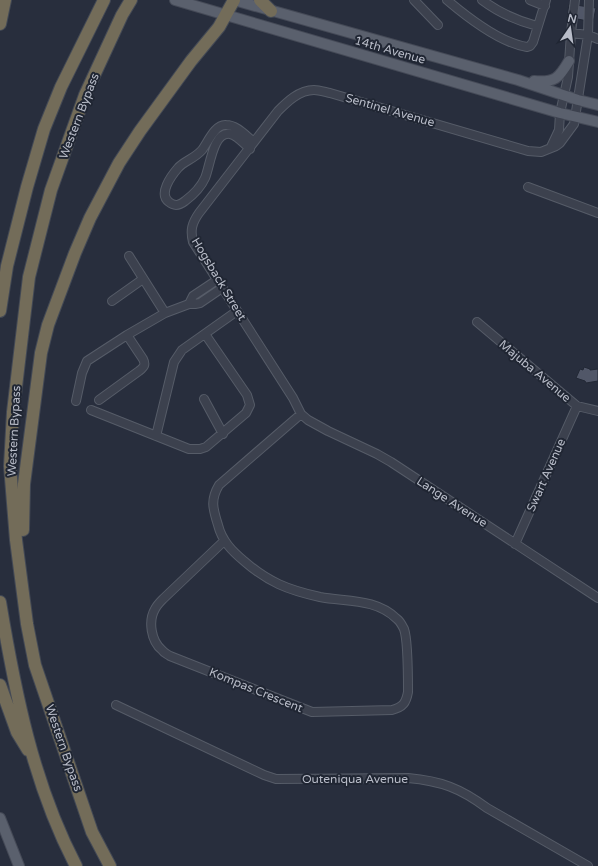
<svg xmlns="http://www.w3.org/2000/svg" width="598" height="866" font-family="'Varela Round',sans-serif">
<rect width="100%" height="100%" fill="#282e3d"/>
<!-- building -->
<path fill="#515768" stroke="#222835" d="M 569,4 L 596,8 L 593,22 L 567,17 Z
M 584,367 L 590,369 L 590,370 L 598,369 L 598,381 L 586,383 L 585,381 L 576,378 L 580,369 L 583,370 Z"/>
<g fill="none" stroke-linecap="round" stroke-linejoin="round">
<!-- minor casing -->
<g stroke="#565c68" stroke-width="10">
<path id="minor" d="M 414,0 L 438,25
M 447,0 C 467,17 501,43 527,47 L 530,46 L 533,42 L 546,0
M 482,0 C 498,12 518,21 537,26
M 530,0 L 545,6
M 589,0 L 588,35 L 574,124 L 560,143 L 556,146 L 541,152 L 528,151 L 330,93 C 325,92 319,90 314,90 C 299,90 287,102 278,111 L 199,213 C 192,223 190,230 193,242 L 293,398 L 301,414 L 308,420 L 328,431 L 377,454 L 391,462 L 598,598
M 571,33 L 588,35 L 598,39
M 551,147 L 559,130 L 560,113 L 568,77 L 571,33 L 575,0
M 250,149 C 244,144 237,135 230,134 C 213,131 210,167 205,178 C 201,187 193,195 185,201 C 180,205 175,207 169,202 C 158,194 171,176 178,168 C 184,161 194,159 202,150 C 208,142 215,124 226,125 C 237,125 246,136 254,142
M 528,187 L 598,213
M 129,256 L 165,313
M 112,301 L 143,279
M 189,304 L 193,296 L 217,280
M 477,322 L 577,406 L 598,411
M 204,399 L 223,434
M 99,400 L 139,371 C 144,367 146,365 143,359 L 127,335
M 76,401 L 82,373 L 87,361 L 127,335 L 165,313 L 189,304 L 195,304 L 200,303 L 222,288
M 91,410 L 189,449 L 200,449 L 206,447 L 246,413 L 250,405 L 247,395 L 205,334
M 156,436 L 174,362 L 182,350 L 237,311
M 224,541 L 163,599 C 160,602 157,605 155,609 C 148,621 151,641 162,650 C 164,653 167,654 170,656 L 312,712 L 392,710 C 403,707 406,703 408,692 C 408,679 408,640 404,629 C 402,625 400,621 397,619 C 376,598 346,602 320,597 C 288,590 268,582 244,561 C 232,551 222,541 218,525 C 213,509 210,500 219,485 L 301,414
M 515,544 L 577,406
M 116,705 L 264,775 L 276,779 L 408,778 C 441,781 460,788 487,808 L 588,866"/>
</g>
<!-- major casing -->
<g stroke="#454a57" stroke-width="12">
<path id="major" d="M 175,0 L 560,113 L 598,122
M 234,0 L 518,80 L 578,100 L 598,105
M 534,81 C 555,83 559,78 569,61
M 0,818 L 19,866"/>
</g>
<!-- highway casing -->
<g stroke="#434955" stroke-width="14">
<path id="highway" d="M 260,0 L 271,11
M 0,24 L 5,0
M 0,311 L 7,266 L 27,187 L 44,129 L 61,87 L 104,0
M 23,530 L 24,484 L 41,353 L 48,325 L 75,253 L 90,218 L 119,163 L 140,131 L 191,61 L 219,27 L 234,0
M 0,602 C 15,692 33,784 76,866
M 0,685 L 17,732 L 28,750
M 110,866 L 92,832 L 35,665 L 27,624 L 16,540 L 10,466 L 13,412 L 29,277 L 51,190 L 85,95 L 122,15 L 131,0"/>
</g>
<!-- minor -->
<use href="#minor" stroke="#3c414e" stroke-width="8"/>
<!-- major -->
<use href="#major" stroke="#5a606d" stroke-width="10"/>
<!-- highway -->
<use href="#highway" stroke="#736c59" stroke-width="12"/>
</g>
<g text-anchor="middle" dominant-baseline="central" stroke-width="4" stroke-linejoin="round" paint-order="stroke">
<!-- street labels -->
<g font-size="12" fill="#b8bcc8" stroke="#202633">
<text transform="translate(390 50) rotate(16)">14th Avenue</text>
<text transform="translate(390 110) rotate(16)">Sentinel Avenue</text>
<text transform="translate(79 116) rotate(-69)">Western Bypass</text>
<text transform="translate(219 279) rotate(59)">Hogsback Street</text>
<text transform="translate(535 371) rotate(40)">Majuba Avenue</text>
<text transform="translate(14 431) rotate(-87)">Western Bypass</text>
<text transform="translate(546 475) rotate(-66)">Swart Avenue</text>
<text transform="translate(452 502) rotate(33)">Lange Avenue</text>
<text transform="translate(256 690) rotate(22)">Kompas Crescent</text>
<text transform="translate(64 748) rotate(71)">Western Bypass</text>
<text x="355" y="779">Outeniqua Avenue</text>
</g>
</g>
<!-- north arrow -->
<g transform="translate(570 28) rotate(13)" stroke="#202633" stroke-width="3" paint-order="stroke">
<path d="M0-3L7 15L0 10L-7 15Z" fill="#b8bcc8"/>
<text y="-6" font-size="11" font-weight="bold" text-anchor="middle" fill="#b8bcc8">N</text>
</g>
</svg>
